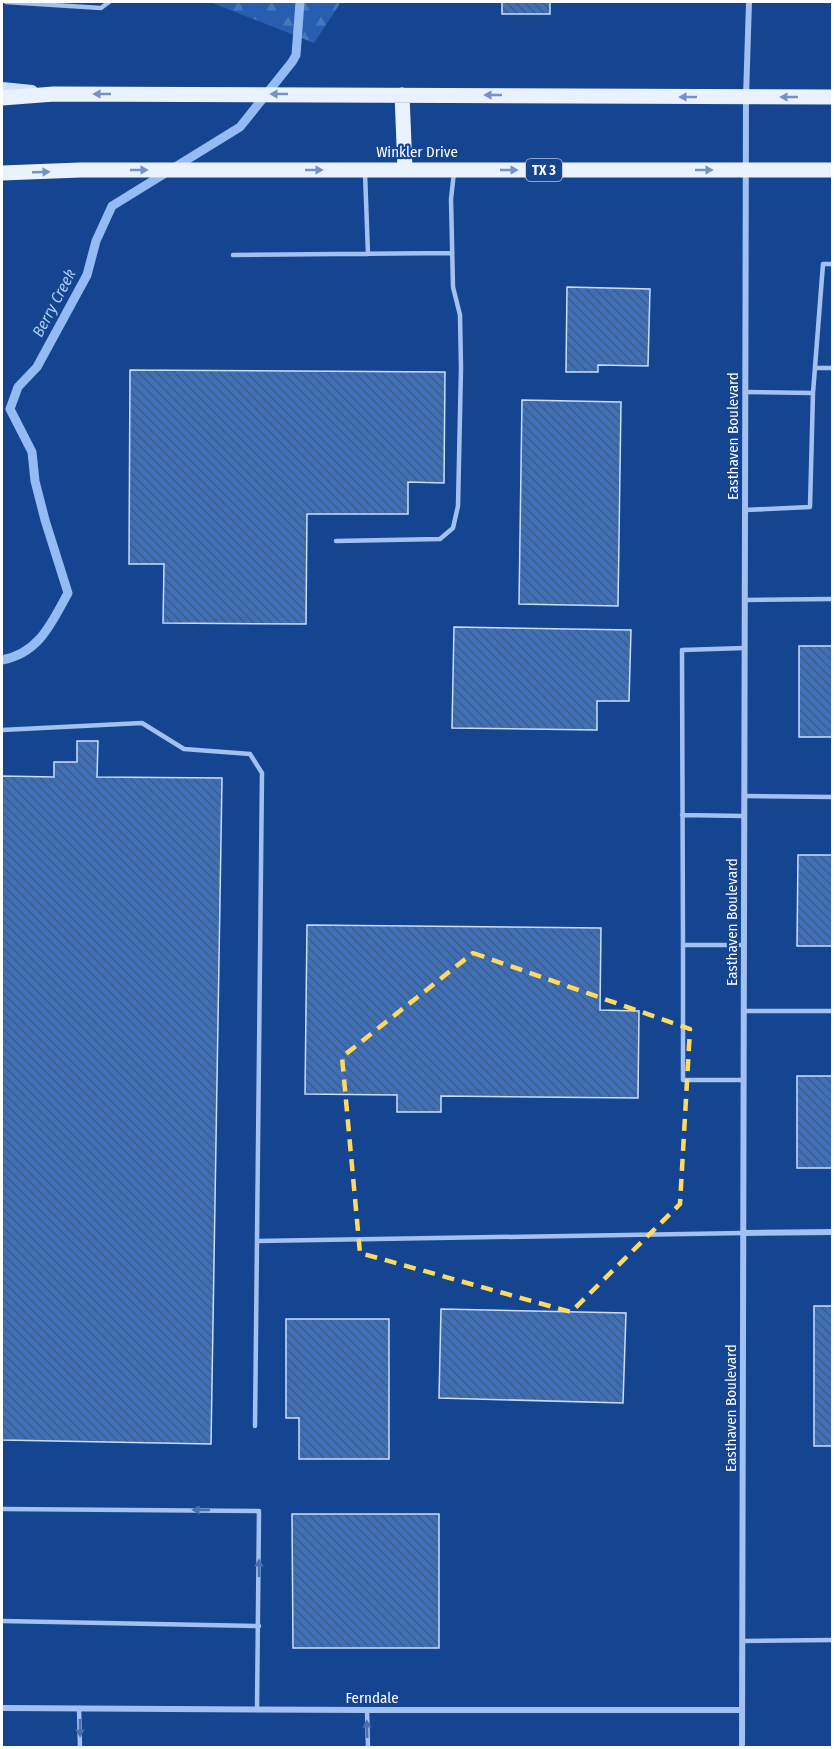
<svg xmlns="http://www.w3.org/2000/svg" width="834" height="1749" font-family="'Fira Sans Condensed',sans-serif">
<defs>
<pattern id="forest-firs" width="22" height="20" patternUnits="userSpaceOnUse" patternTransform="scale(1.5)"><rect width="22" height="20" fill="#285eaf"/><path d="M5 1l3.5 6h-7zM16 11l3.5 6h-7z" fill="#4876bb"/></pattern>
<pattern id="building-back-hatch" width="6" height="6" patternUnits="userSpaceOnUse" patternTransform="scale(1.5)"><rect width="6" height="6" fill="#3e6fb9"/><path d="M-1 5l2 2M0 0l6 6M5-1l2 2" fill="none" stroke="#465c7d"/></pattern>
</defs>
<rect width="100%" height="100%" fill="#154590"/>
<!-- forest -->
<path fill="url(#forest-firs)" d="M 210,2 L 341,2 L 314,43 Z"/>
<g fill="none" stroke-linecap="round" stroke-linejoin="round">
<!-- stream -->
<path stroke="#94bbf3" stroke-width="9" d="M 2,660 C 39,653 51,624 68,593 L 45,520 L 35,481 L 32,452 L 10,409 L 18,387 L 37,367 L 87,275 L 96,241 L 112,206 L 240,127 L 292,62 L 296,55 L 300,2"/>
</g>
<!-- building -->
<path fill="url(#building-back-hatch)" stroke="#c9ddfc" stroke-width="1.5" d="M 502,2 L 550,2 L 550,14 L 502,14 Z
M 567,287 L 650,289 L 648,366 L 598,365 L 598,372 L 566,372 Z
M 130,370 L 445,372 L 444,483 L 408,482 L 408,514 L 307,514 L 306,624 L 163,623 L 164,564 L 129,564 Z
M 522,400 L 621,402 L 618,606 L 519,604 Z
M 454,627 L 631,630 L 629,701 L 597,701 L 597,730 L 452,728 Z
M 799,646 L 832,646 L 832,737 L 799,737 Z
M 77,741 L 98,741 L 97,777 L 222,778 L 211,1444 L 2,1440 L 2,776 L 54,777 L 54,762 L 77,762 Z
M 798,855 L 832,855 L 832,946 L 797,946 Z
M 307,925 L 601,928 L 600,1010 L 639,1011 L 638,1098 L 441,1096 L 441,1112 L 397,1112 L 397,1095 L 305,1094 Z
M 797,1076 L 832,1076 L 832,1168 L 797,1168 Z
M 814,1306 L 832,1306 L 832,1446 L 814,1446 Z
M 441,1309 L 626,1313 L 623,1403 L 439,1398 Z
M 286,1319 L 389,1319 L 389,1459 L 299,1459 L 299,1418 L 286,1418 Z
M 292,1514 L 439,1514 L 439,1648 L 293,1648 Z"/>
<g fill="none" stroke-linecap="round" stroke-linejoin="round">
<!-- lane -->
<path stroke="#a2c1f0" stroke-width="4.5" d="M 6,2 L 101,8 L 109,2
M 365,173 L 368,254
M 233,255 L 452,253
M 815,368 L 832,368
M 745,392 L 813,393 L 823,264 L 832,264
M 745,510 L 810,507 L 813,393
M 336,541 L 440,539 L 453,528 L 458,506 L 461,368 L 460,315 L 453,287 L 451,199 L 454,172
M 745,600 L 832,599
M 2,730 L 142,723 L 184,749 L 250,754 L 262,773 L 255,1426
M 745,796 L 832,797
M 682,815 L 744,816
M 683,945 L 682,650 L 745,648
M 744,1011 L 832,1011
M 744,1080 L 683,1080 L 683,945 L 744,945
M 257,1241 L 744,1233
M 2,1509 L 259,1511 L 257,1709
M 2,1621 L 259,1626
M 742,1641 L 832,1640
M 79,1708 L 80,1748
M 367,1710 L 368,1748"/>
<!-- street -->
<path stroke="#a2c1f0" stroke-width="6" d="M 744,1233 L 832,1232
M 2,1708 L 367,1710 L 742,1710
M 742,1748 L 746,97 L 749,2"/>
<!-- secondary -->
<path stroke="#d0e1fb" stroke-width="12" d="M 2,88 L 32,91"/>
<!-- primary -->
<path stroke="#ebf2ff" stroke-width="15" d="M 402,95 L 405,169
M 2,98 L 54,94 L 832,97
M 2,173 L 80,170 L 832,170"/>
</g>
<!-- one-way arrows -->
<defs><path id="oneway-solid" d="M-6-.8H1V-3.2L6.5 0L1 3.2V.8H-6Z" transform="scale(1.5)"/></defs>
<g fill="#7593c2">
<use href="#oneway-solid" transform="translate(102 94) rotate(-180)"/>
<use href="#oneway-solid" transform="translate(279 94) rotate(-180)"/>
<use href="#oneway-solid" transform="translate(493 95) rotate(-180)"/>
<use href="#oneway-solid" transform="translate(688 97) rotate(-180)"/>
<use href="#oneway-solid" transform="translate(789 97) rotate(180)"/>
<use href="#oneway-solid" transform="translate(139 170)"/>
<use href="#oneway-solid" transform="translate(314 170)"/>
<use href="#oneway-solid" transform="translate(509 170)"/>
<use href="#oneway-solid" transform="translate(704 170)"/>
<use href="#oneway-solid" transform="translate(41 172) rotate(-2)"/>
</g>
<g fill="#4670b2">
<use href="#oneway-solid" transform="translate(201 1510) rotate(-179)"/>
<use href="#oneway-solid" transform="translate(259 1568) rotate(-90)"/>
<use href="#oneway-solid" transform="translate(80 1728) rotate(89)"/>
<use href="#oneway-solid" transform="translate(367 1729) rotate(-92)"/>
</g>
<!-- marked area -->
<path fill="none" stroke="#ffda61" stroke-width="4.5" stroke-dasharray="12 8" stroke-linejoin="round" d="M 473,953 L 690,1029 L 680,1204 L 571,1312 L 360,1253 L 342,1057 Z"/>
<g text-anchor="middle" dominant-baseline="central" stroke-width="4.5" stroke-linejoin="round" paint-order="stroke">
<!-- shield labels -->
<rect fill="#154590" stroke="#b9c7de" stroke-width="1.5" x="526" y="159" width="36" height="22" rx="4.5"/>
<g font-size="14" font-weight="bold" fill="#fff">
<text x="544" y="170">TX 3</text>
</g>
<!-- street labels -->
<g font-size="15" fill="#fff" stroke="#154590">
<text x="417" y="152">Winkler Drive</text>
<text transform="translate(733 436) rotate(-90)">Easthaven Boulevard</text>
<text transform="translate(732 922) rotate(-90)">Easthaven Boulevard</text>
<text transform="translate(731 1408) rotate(-90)">Easthaven Boulevard</text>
<text x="372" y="1698">Ferndale</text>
</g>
<!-- water labels -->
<g font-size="16" font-style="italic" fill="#aeccf7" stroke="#154590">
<text transform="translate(54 303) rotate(-62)">Berry Creek</text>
</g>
</g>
<!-- border -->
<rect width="834" height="1749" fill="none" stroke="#ffffff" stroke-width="6"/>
</svg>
